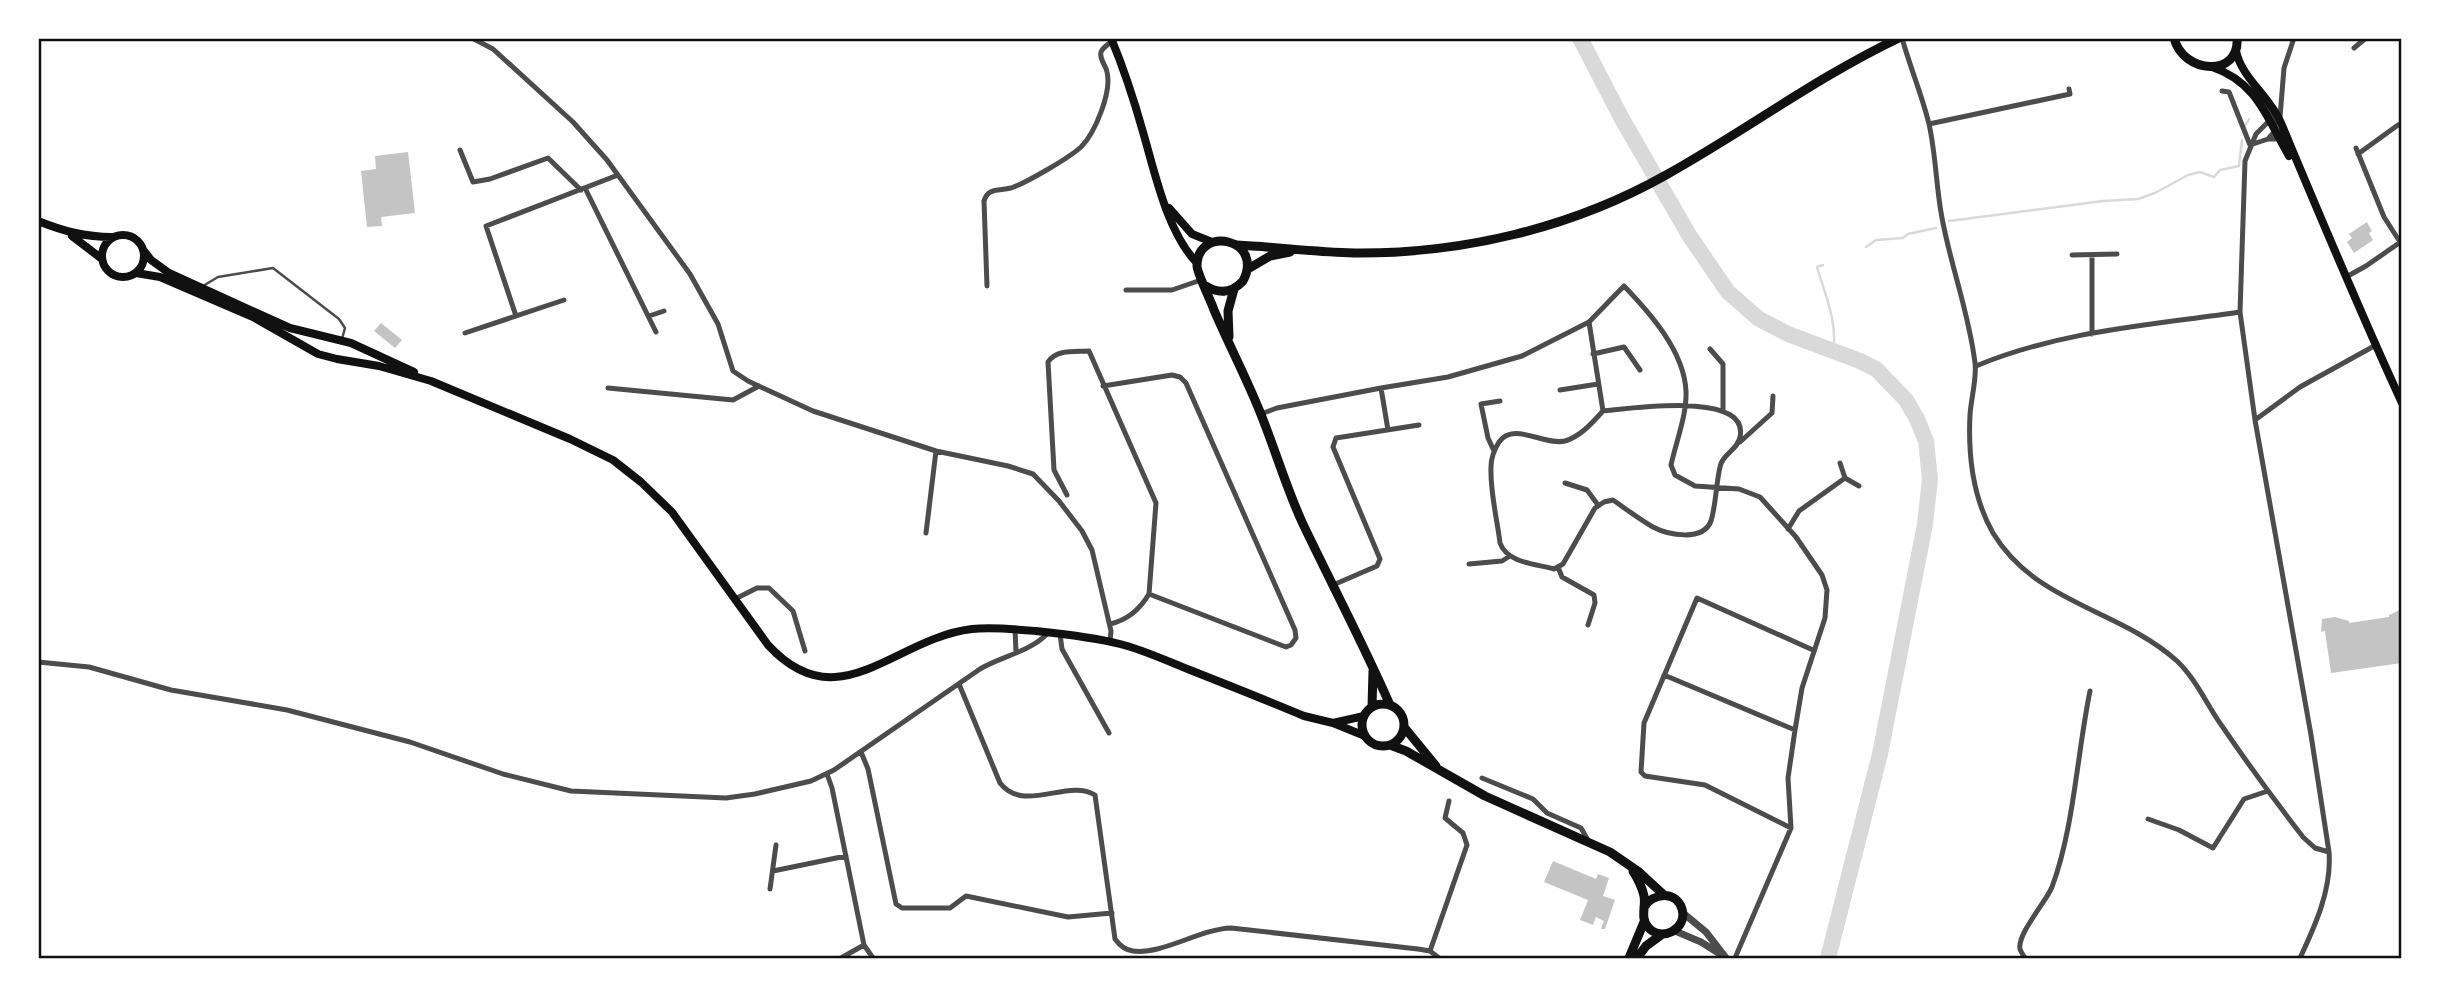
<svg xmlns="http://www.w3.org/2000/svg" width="2440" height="997" font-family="Commissioner,sans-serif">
<rect width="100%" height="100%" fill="#fff"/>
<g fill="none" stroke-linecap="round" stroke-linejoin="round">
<!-- stream -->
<path stroke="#d9d9d9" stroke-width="2.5" d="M 2245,126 L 2249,119
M 1949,221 L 2103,201 L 2138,199 L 2155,193 L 2188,175 L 2200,172 L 2214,177 L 2220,170 L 2239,166 L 2242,140
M 1866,247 L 1876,240 L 1903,238 L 1908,234 L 1936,228
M 1823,265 L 1817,267 C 1825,295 1838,322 1833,351"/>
<!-- river -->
<path stroke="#d9d9d9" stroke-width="16" d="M 1580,38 L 1622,119 L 1689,235 L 1728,292 L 1759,319 L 1788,334 L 1860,361 L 1876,369 L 1906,400 L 1917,419 L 1926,441 L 1930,479 L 1925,524 L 1880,754 L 1828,958"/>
</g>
<!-- building -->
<path fill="#c4c4c4" d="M 408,152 L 415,213 L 381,217 L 382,226 L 367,227 L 361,171 L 376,169 L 375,156 Z
M 2367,222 L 2372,231 L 2369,233 L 2373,240 L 2354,253 L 2347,242 L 2352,238 L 2349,234 Z
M 381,323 L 402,340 L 395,348 L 374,331 Z
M 2402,609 L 2402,663 L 2331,673 L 2325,631 L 2321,632 L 2322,619 L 2335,617 L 2349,621 L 2349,623 L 2389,617 L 2389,615 Z
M 1553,861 L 1596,879 L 1598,874 L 1609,878 L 1603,896 L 1615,900 L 1605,929 L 1601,929 L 1604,921 L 1596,917 L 1593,925 L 1580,920 L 1588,900 L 1544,882 Z"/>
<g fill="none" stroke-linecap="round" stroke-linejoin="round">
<!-- service -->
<path stroke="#4c4c4c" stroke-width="2.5" d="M 203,286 L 218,277 L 273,268 L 339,319 L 345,328 L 342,339"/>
<!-- minor -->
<path stroke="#4c4c4c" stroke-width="5" d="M 472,38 L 493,49 L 573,122 L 607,160 L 690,274 L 718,324 L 733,371 L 748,381 L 813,411 L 936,451 L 1008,466 L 1033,474 L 1059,501 L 1082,531 L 1092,550 L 1111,631 L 1110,642
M 1902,38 C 1910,67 1922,95 1929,124 C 1936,155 1936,187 1942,218 C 1951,267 1969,313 1975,363 C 1977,379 1971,398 1970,415 C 1968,455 1973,498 1993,533 C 2036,604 2119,609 2177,661 C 2196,679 2207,705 2222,726 C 2248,764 2275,801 2303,837 L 2315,848 L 2329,852
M 2354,48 L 2366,38
M 2222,91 L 2229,92 L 2250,145
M 2265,102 L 2275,122 L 2275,131 L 2268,139
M 2280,117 L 2284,68 L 2294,38
M 2270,120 L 2256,134 L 2245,161 L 2240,312 L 2255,420 L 2311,735 L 2329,852 C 2332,889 2315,926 2300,958
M 1929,124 L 2070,94 L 2069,89
M 2250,145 L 2268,139 L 2280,139
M 2356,148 L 2384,217 L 2400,242
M 460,150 L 473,182 L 490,179 L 548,158 L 581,190
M 2358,154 L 2398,125
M 585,188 L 656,332
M 2072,255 L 2117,254
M 2346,277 L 2366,266 L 2402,241
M 987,286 L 984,201 C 988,187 999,191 1011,188 C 1026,183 1069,158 1081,147 C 1095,133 1112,92 1107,72 C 1106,65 1099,60 1101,52 C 1103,47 1108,44 1113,41
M 1126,290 L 1172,290 L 1201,280
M 516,316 L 486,226 L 618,175
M 649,316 L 664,311
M 1589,322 L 1603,411 C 1592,423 1581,436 1565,441 C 1544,446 1513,421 1499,442 C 1494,450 1491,458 1491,467 C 1490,492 1497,518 1500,543 C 1507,563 1536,564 1554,569 L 1563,564 L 1595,508 L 1604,502 L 1613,500 C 1626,509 1639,519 1653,527 C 1668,535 1703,542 1711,521 C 1716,505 1716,484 1720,467 C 1722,454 1738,450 1740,437 C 1750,390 1628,409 1603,411
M 465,333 L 564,300
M 2092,334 L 2092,255
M 1710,349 L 1723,364 L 1723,410
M 1593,354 L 1624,347 L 1640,370
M 1976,366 C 2059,331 2152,325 2240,312
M 1103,386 L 1172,375 L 1180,377 L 1186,383 L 1295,630 L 1296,638 L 1291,645 L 1286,647 L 1149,594
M 608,388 L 733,400 L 759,386
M 1381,388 L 1388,430
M 1560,390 L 1598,384
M 1261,414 L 1277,408 L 1381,388 L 1448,377 L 1522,356 L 1589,322 L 1624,286 C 1650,313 1684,351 1686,391 C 1687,415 1676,442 1671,465 L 1675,475 L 1695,486 L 1739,489 L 1760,497 L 1796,537 L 1822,575 L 1827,590 L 1825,618 L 1802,688 L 1795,730 L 1788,778 L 1791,828 L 1735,958
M 2255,420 L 2300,387 L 2376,345
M 1740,442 L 1772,413 L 1773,396
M 1494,451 L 1488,438 L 1481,404 L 1500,401
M 1840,463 L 1845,478 L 1859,486
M 1565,483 L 1587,490 L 1598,505
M 1067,495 L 1054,470 L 1048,362 C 1057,349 1074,352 1089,351 L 1156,503 L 1149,594 C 1140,609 1128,620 1110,624
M 1788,529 L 1799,511 L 1845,478
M 926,533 L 936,451
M 1469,564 L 1502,561 L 1510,556
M 1558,567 L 1562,577 L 1594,595 L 1595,603 L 1588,625
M 1333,585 L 1377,566 L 1380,559 L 1333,447 L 1336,438 L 1419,425
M 735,599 L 757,588 L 769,588 L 793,611 L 805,651
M 1015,629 L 1016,652
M 1060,634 L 1062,649 L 1109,733
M 38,662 L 89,667 L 171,690 L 287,710 L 410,742 L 503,774 L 571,791 L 726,798 L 755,794 L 811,781 L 834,770 L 980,669 C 1002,656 1030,652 1048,633
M 1664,675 L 1795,730
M 959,684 L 1000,783 C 1024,814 1068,778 1095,795 L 1115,939 C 1120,946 1125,950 1133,951 C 1162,955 1200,929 1231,928 L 1418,949 L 1430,951 L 1439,958
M 861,752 L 868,769 L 896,904 L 902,908 L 950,908 L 966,896 L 1068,917 L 1112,913
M 827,774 L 832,788 L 864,945 L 873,958
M 1482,778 L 1533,799 L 1547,813 L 1581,828 L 1589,842
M 2148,819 L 2179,830 L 2213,848 L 2244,799 L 2268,791
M 1791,828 L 1705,785 L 1645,776 L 1641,772 L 1644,723 L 1697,598 L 1813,650
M 773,871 L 846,856
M 770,889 L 776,845
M 1430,951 L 1467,845 L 1463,833 L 1445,818 L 1449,801
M 841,958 L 864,945
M 2025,958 C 2023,955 2021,952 2020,949 C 2017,934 2046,902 2052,887 C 2074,828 2077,754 2090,691"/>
<!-- tertiary -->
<path stroke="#4c4c4c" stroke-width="7" d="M 1683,913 L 1706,932 L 1726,958
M 1675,931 L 1701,942 L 1720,954"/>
<!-- secondary -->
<path stroke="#111" stroke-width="8" d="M 1111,38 C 1124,69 1134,100 1143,132 C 1155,173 1167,232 1197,263
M 2236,51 C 2242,79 2270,96 2281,123 C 2320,216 2359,310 2402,403
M 2212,67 C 2257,82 2267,118 2289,156
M 1169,208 L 1192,234 L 1212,242
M 38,221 C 63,231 85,237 112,237
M102 256a21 21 0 1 1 42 0a21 21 0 1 1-42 0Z
M 72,236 L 102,259
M 144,251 L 151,260 L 169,273 L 290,328 L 351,343 L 414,372
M 136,273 L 160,277 L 253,317 L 318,354 L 337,359 L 379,366 L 431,381 L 570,439 L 613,460 L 641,482 L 672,512 L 768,645 C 839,722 894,638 972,629 C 993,627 1014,629 1036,631 C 1064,634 1093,637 1120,644 C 1144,650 1167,661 1190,670 C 1228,685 1266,700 1304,716 L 1333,723 L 1365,736
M 1333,723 L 1364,716"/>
<!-- primary -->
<path stroke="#111" stroke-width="9" d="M 2174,38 C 2183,74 2240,78 2237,38
M 1237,245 C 1276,247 1315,252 1354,253 C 1462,254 1572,228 1666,175 C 1745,131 1817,77 1899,38
M 1248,269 L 1270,256 L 1290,252
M 1206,286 C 1219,294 1232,293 1243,281 C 1265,238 1197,225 1197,266 C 1197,273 1211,301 1214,310 C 1229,345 1246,377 1260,412 C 1275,449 1286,487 1302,522 C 1331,583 1363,643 1390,705
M 1229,337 L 1228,311 L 1234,289
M1362 725a21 21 0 1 1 42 0a21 21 0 1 1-42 0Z
M 1372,707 L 1373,671
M 1404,727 L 1436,766
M 1390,745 L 1406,751 L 1485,796 L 1610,852 L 1639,872 L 1664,895
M 1633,871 C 1638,879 1642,887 1644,896 C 1646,907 1640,918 1648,927 C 1661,943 1688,929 1682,909 C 1676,890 1653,893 1644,907
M 1629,958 L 1644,922
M 1637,958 L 1646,946 L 1661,935"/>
</g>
<!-- border -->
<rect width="2440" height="997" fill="none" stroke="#ffffff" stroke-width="80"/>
<rect x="40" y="40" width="2360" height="917" fill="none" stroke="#111" stroke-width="2.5"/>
</svg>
